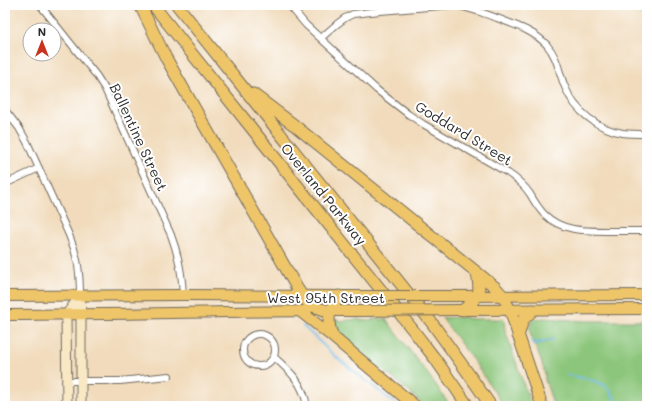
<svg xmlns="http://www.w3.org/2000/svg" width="652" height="411" font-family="Mali,sans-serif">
<rect width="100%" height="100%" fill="#fff"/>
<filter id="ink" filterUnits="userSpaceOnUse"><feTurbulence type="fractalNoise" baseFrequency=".025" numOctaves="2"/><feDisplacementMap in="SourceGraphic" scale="8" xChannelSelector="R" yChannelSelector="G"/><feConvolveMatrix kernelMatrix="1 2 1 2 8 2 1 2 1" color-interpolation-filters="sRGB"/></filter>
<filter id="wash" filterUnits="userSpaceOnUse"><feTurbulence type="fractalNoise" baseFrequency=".012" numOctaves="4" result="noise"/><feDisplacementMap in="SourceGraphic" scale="16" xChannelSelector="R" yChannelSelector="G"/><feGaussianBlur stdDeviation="0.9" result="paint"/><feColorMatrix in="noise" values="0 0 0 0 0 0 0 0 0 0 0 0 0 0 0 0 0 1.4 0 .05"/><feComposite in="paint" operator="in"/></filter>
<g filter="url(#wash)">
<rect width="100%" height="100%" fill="#f1dbbc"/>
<!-- green -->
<path fill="#8cc67b" stroke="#5c7853" d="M 465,317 L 471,319 L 504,319 L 505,330 L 531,406 L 504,406 L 475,363 L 442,318 Z
M 545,318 L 584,321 L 647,321 L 647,406 L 554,406 L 545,380 C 546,370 538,354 535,345 L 554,340 L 553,339 L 535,343 L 533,342 C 530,333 527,327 534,319 Z
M 359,319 L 359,320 L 373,321 L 372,319 L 386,319 L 436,385 L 450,406 L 425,406 L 399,383 L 344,339 L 333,324 L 333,321 L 337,320 L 340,321 Z"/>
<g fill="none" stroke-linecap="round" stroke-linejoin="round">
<!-- stream -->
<path stroke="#73beec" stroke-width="2" d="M 617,5 L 647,16
M 303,326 L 336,357 L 398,406
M 532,340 L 533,344 L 553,340
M 567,375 C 578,377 594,379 604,385 C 609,388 616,400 618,406"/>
</g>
</g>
<g filter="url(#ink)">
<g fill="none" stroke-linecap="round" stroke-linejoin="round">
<!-- street casing -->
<g stroke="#70695e" stroke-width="8">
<path id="street" d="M 40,5 L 96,75 L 105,89 L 171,235 C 179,256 182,273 183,295
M 289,5 L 306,25 L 377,90 L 408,114 L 423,124 L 508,173 C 517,179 524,185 530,194 C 534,201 538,208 544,214 C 562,232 586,231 610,231 C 622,231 635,231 647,231
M 321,38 L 337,24 L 345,18 L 353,14 L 380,11 L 453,5 C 469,7 482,13 497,18 C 515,25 534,31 547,45 C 558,58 559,73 565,87 C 575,111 597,129 623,133 C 631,134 639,134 647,134
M 5,110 L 19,128 L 27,142 L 69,235 C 78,256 80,273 80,296
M 5,184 L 39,168
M243 350a16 16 0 1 1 32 0a16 16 0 1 1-32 0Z
M 274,357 C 291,372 303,383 307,406
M 66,381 L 120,381 L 169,376
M 5,406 L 5,405"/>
</g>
<!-- secondary casing -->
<g stroke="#70695e" stroke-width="11">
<path id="secondary" d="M 80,296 L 81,314 L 81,406
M 67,406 L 66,315 L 80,296"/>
</g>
<!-- primary casing -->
<g stroke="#70695e" stroke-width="12">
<path id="primary" d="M 5,296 L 183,295 L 347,296
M 448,296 L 647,295
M 460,310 L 647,309
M 325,311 L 359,311
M 5,315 C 106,315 206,312 307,311"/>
</g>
<!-- highway casing -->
<g stroke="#70695e" stroke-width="13">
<path id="highway" d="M 140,5 L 166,58 L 297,288 C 308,305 310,307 330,311
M 153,5 L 413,330 L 436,360 L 468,406
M 177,5 L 432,323 L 468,373 L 491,406
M 253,94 L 294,125 L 495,287 L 503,296 L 510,310 L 542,406
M 463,310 C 480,296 481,294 477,273
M 300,311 L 333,337 L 415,406
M 518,336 L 523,320 L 533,310
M 333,337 C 325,318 330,312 339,296"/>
</g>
<!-- street -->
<use href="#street" stroke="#fff" stroke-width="6"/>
<!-- secondary -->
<use href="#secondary" stroke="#f8e8c3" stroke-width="9"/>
<!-- primary -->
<use href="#primary" stroke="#eec569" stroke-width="10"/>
<!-- highway -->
<use href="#highway" stroke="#eec569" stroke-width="11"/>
<!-- primary-bridge casing -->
<g stroke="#70695e" stroke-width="12" stroke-linecap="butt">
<path id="primary-bridge" d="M 347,296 L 448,296
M 359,311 L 460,310"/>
</g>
<!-- primary-bridge -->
<use href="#primary-bridge" stroke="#eec569" stroke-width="10"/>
</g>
</g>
<g text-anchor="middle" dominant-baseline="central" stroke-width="4" stroke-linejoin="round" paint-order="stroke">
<!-- street labels -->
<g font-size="14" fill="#2b2b2b" stroke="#fff">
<text transform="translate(464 133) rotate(31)">Goddard Street</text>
<text transform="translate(139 137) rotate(65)">Ballentine Street</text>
<text transform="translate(324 194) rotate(51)">Overland Parkway</text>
<text x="326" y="297">West 95th Street</text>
</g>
</g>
<!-- margin -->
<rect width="652" height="411" fill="none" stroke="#fff" stroke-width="20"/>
<!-- north arrow -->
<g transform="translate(42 42)"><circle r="19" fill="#ffffff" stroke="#aaaaaa"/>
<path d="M0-3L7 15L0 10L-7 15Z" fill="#c8321e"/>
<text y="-6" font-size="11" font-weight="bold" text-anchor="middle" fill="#2b2b2b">N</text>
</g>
</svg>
